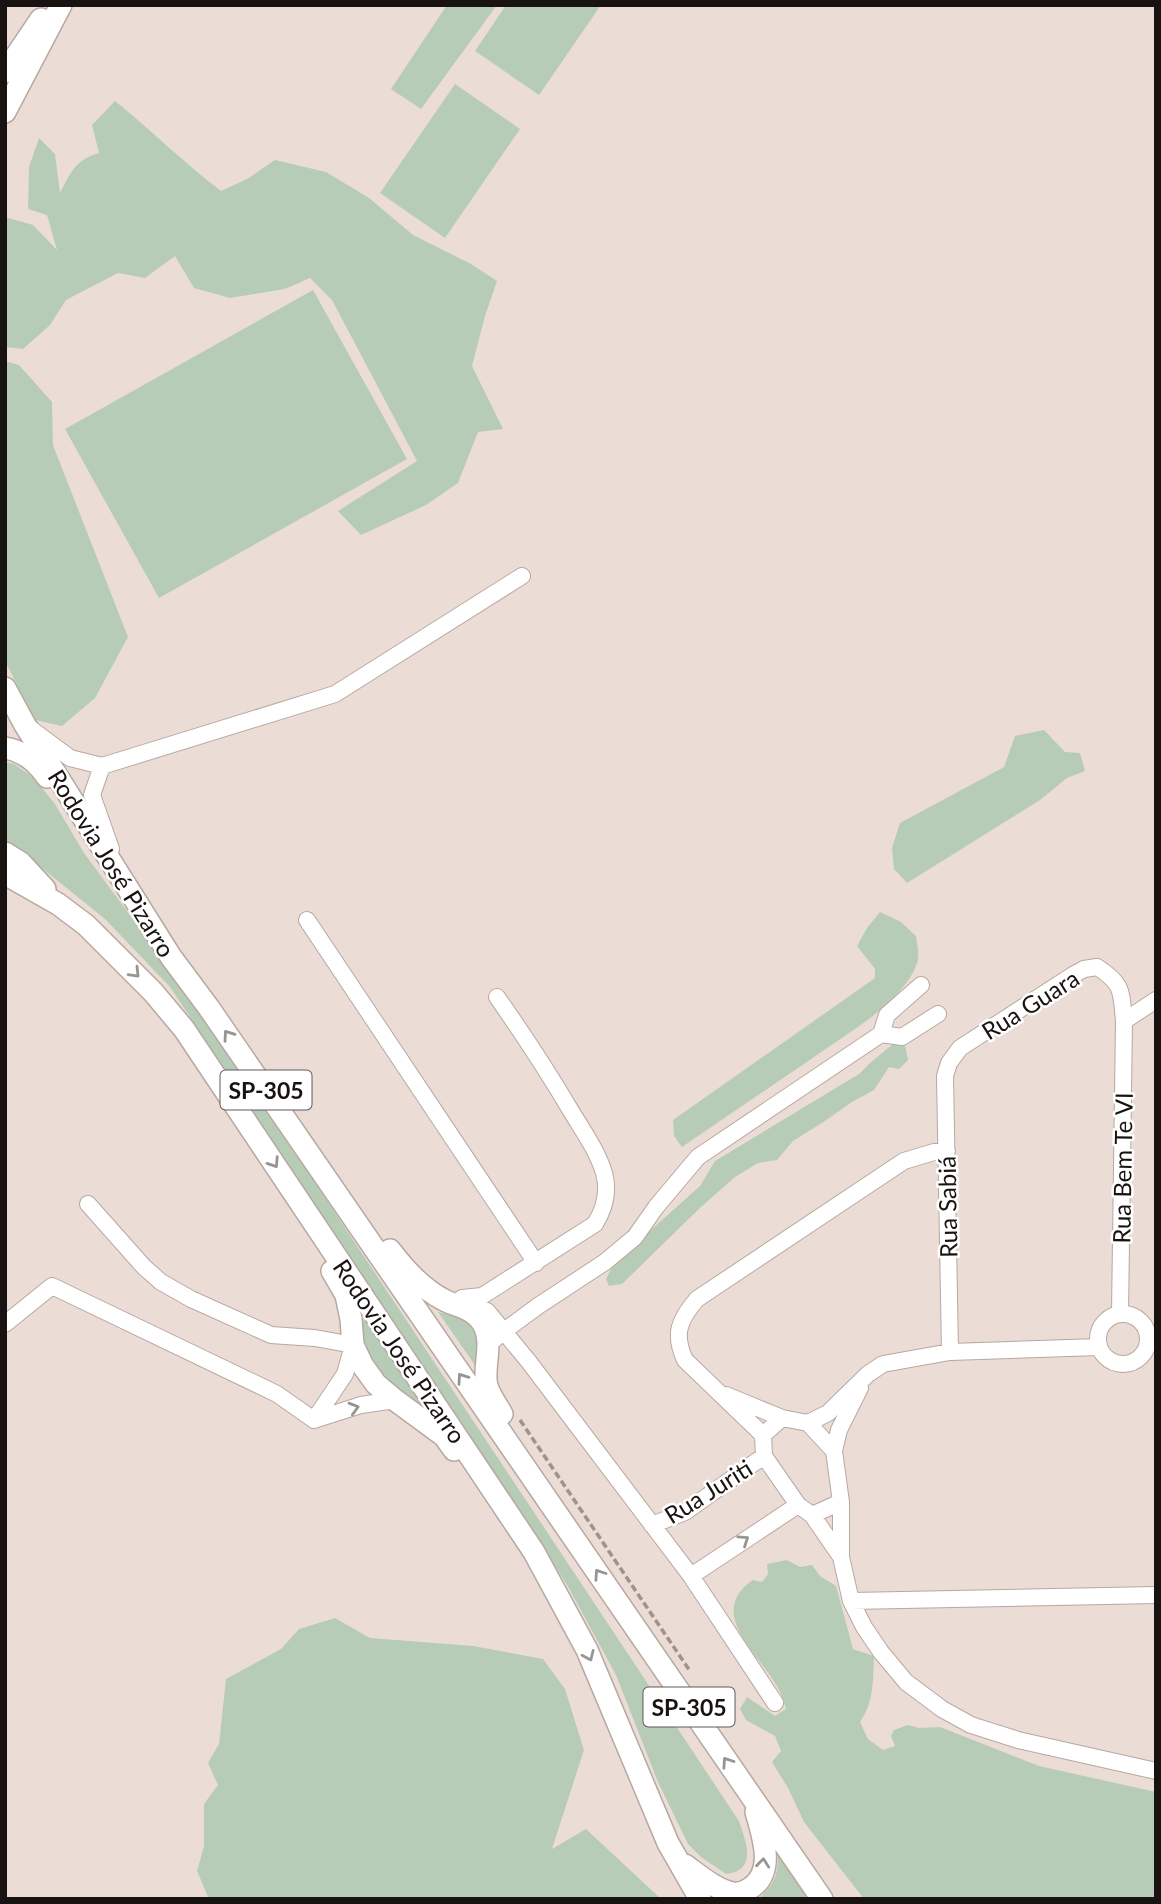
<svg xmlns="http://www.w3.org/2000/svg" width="1161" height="1904" font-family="Lato,sans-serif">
<rect width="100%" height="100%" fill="#ebddd5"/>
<!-- green -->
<path fill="#b7ccb7" d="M 447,5 L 497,5 L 421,109 L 391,89 Z
M 506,5 L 601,5 L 539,95 L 475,51 Z
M 455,84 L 520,129 L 445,238 L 380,193 Z
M 115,101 C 151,130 184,163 221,191 L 247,179 L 275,160 L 326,172 L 369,198 L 413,235 L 471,264 L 497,281 L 485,316 L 472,366 L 503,429 L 478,432 L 458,483 L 426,505 L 361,535 L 338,511 L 417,461 L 332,300 L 310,278 L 285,289 L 230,298 L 194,288 L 175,256 L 145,278 L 118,273 L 66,300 L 50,325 L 23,349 L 5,347 L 5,217 L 33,225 L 57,250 L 47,215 L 28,209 L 29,167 L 39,138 L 55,154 L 60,193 C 71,172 75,160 99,153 L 92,125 Z
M 313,290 L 407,459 L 159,598 L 65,429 Z
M 5,361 L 19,365 L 52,402 L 53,445 L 128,637 L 95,698 L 62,726 L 35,720 L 5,661 Z
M 1044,730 L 1065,752 L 1080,753 L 1085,771 L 1067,778 L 1040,800 L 907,883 L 894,869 L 892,848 L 900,823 L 1004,767 L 1015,736 Z
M 5,762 L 14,764 L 34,778 L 55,804 L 84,853 L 201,1011 L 739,1821 C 746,1842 758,1870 726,1874 L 701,1857 L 688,1844 L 658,1782 L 616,1675 L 566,1583 L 170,987 L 105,919 L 43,869 L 5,843 Z
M 880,912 L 901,922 L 916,936 C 917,944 920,955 917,963 C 909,988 879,1012 858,1027 L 682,1147 L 674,1136 L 673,1120 L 875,978 L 875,969 L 857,946 L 867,928 Z
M 893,1044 L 905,1045 L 908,1060 L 899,1069 L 889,1067 L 874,1090 L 852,1102 L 822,1123 L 793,1141 L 777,1160 L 758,1163 L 735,1177 L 701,1207 L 622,1284 L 609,1286 L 606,1279 L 614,1263 L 700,1186 L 715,1161 L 859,1074 L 870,1063 Z
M 438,1312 C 452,1315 477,1318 480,1335 C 482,1342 478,1360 477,1368 Z
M 364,1317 L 426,1408 C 415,1401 392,1391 384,1383 C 368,1367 360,1338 364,1317 Z
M 787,1560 L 800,1567 L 812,1565 L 820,1576 L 836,1586 L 853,1649 L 874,1656 C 873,1680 874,1702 860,1722 L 868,1739 L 883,1750 L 895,1746 L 891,1736 L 894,1730 L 908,1725 L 919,1728 L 940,1727 L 1039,1766 L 1156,1792 L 1156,1899 L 864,1899 L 804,1822 L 788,1788 L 772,1762 L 781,1751 L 775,1736 L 746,1720 L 740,1709 L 747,1697 L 775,1716 L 786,1709 C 783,1696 777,1685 769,1674 C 749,1646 710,1609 753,1580 L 762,1582 L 768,1574 L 767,1564 Z
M 335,1618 L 370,1638 L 473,1646 L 543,1659 L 565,1689 L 584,1750 L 552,1849 L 586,1829 L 661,1899 L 209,1899 L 197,1871 L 204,1846 L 204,1804 L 218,1785 L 208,1763 L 219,1744 L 226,1679 L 281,1649 L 299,1629 Z
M 778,1854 L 809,1899 L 758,1899 C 775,1884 778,1876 778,1854 Z"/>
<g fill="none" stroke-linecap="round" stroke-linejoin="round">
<!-- minor casing -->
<g stroke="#b6a9a1" stroke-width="18">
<path id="minor" d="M 31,729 L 70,758 L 102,766 L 335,694 L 522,576
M 102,766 L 92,795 L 111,849
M 307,920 L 536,1263
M 1124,1021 L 1156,1000
M 881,1034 L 902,1037 L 938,1014
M 88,1204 L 144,1267 L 161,1282 L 191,1299 L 271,1335 L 315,1338 L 353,1345 L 345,1374 L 314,1420
M 462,1298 L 482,1296 L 595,1224 C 605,1208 609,1191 604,1173 C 597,1150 583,1131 571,1111 C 548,1072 523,1034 497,997
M 468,1303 L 487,1311 L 529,1362 L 691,1576 L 775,1703
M1098 1339a25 25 0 1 1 50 0a25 25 0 1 1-50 0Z
M 5,1324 L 52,1286 L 277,1394 L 314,1420
M 488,1345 L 504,1331 L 538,1306 L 605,1262 L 635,1237 L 656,1207 L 698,1157 L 881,1034 L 887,1015 L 921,985
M 950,1352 L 945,1076 L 949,1063 L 960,1048 L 1073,975 L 1084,969 L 1097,967 C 1124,984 1121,992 1124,1021 L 1120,1314
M 726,1395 L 782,1418
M 314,1420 L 361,1405 L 395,1400
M 808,1423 L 834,1451 L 841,1502 L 812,1515 L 798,1505 L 764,1456 L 763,1435 L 782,1418 L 808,1423 L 828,1413 L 868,1374 L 883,1364 L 950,1352 L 1099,1347
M 763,1435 L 685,1360 C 673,1334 679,1320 697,1299 L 904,1161 L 934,1152 L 947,1151
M 834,1451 L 839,1430 L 860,1388
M 841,1502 L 841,1557 L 851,1601 L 864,1627 L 881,1652 L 906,1682 L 942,1709 L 971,1725 L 1018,1740 L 1156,1771
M 812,1515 L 841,1557
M 652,1525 L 685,1512 L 764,1456
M 691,1576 L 798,1505
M 851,1601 L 1156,1595"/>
</g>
<!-- major casing -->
<g stroke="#b6a9a1" stroke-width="24">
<path id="major" d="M 5,72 L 41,19
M 5,112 L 61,5
M 5,688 L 25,725 L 171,957 L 209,1008 L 822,1899
M 5,748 C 24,751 37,762 47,777
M 5,853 L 21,863 L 45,889
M 5,874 L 58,904 L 86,925 L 153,992 L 184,1029 L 534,1552 L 587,1650 L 668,1843 L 700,1899
M 390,1250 C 405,1270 423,1290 446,1301 C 459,1307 473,1309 482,1322 C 495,1342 482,1367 487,1386 C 490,1396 497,1405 502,1414
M 332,1271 L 346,1295 L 351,1319 L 353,1345 L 363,1366 L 376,1384 L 395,1400 L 444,1436 L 454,1450
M 685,1865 C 699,1875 716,1890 733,1893 C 739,1894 744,1892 749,1889 C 776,1873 763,1837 756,1812"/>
</g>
<!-- path -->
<path stroke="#9e938d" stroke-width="3.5" stroke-dasharray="7 3.5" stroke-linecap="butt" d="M 520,1420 L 690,1671"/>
<!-- minor -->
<use href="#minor" stroke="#fff" stroke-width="16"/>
<!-- major -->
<use href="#major" stroke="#fff" stroke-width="21"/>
</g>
<!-- one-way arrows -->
<defs><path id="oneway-chevron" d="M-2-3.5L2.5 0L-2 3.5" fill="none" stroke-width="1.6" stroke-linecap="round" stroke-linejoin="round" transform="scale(1.75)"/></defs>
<g stroke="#979593">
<use href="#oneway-chevron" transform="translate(135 973) rotate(46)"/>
<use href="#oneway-chevron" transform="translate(228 1035) rotate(-125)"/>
<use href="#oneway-chevron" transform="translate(274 1163) rotate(57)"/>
<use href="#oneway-chevron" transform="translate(462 1378) rotate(-125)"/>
<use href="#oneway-chevron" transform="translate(354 1408) rotate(-16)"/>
<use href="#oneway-chevron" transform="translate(744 1540) rotate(-34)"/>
<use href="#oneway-chevron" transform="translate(599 1574) rotate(-124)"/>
<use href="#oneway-chevron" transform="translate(589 1656) rotate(66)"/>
<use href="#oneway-chevron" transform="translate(727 1762) rotate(-124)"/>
<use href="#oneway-chevron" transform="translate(763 1863) rotate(-84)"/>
</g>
<g text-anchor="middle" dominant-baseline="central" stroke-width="5" stroke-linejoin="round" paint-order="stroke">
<!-- shield labels -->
<g fill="#fff" stroke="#5d5a58" stroke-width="2">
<rect x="220.5" y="1070.5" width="91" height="39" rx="5"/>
<rect x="643.5" y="1687.5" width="91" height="39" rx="5"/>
</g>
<g font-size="23" font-weight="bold" fill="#181310">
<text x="266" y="1090">SP-305</text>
<text x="689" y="1707">SP-305</text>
</g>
<!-- street labels -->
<g font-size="24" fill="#181310" stroke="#fff">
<text transform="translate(112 863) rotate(58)">Rodovia José Pizarro</text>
<text transform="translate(1030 1004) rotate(-32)">Rua Guara</text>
<text transform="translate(1122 1168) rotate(-89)">Rua Bem Te VI</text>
<text transform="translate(947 1207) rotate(-91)">Rua Sabiá</text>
<text transform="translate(400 1351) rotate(56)">Rodovia José Pizarro</text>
<text transform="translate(708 1491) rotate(-32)">Rua Juriti</text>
</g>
</g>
<!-- border -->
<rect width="1161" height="1904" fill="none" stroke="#181310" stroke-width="14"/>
</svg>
